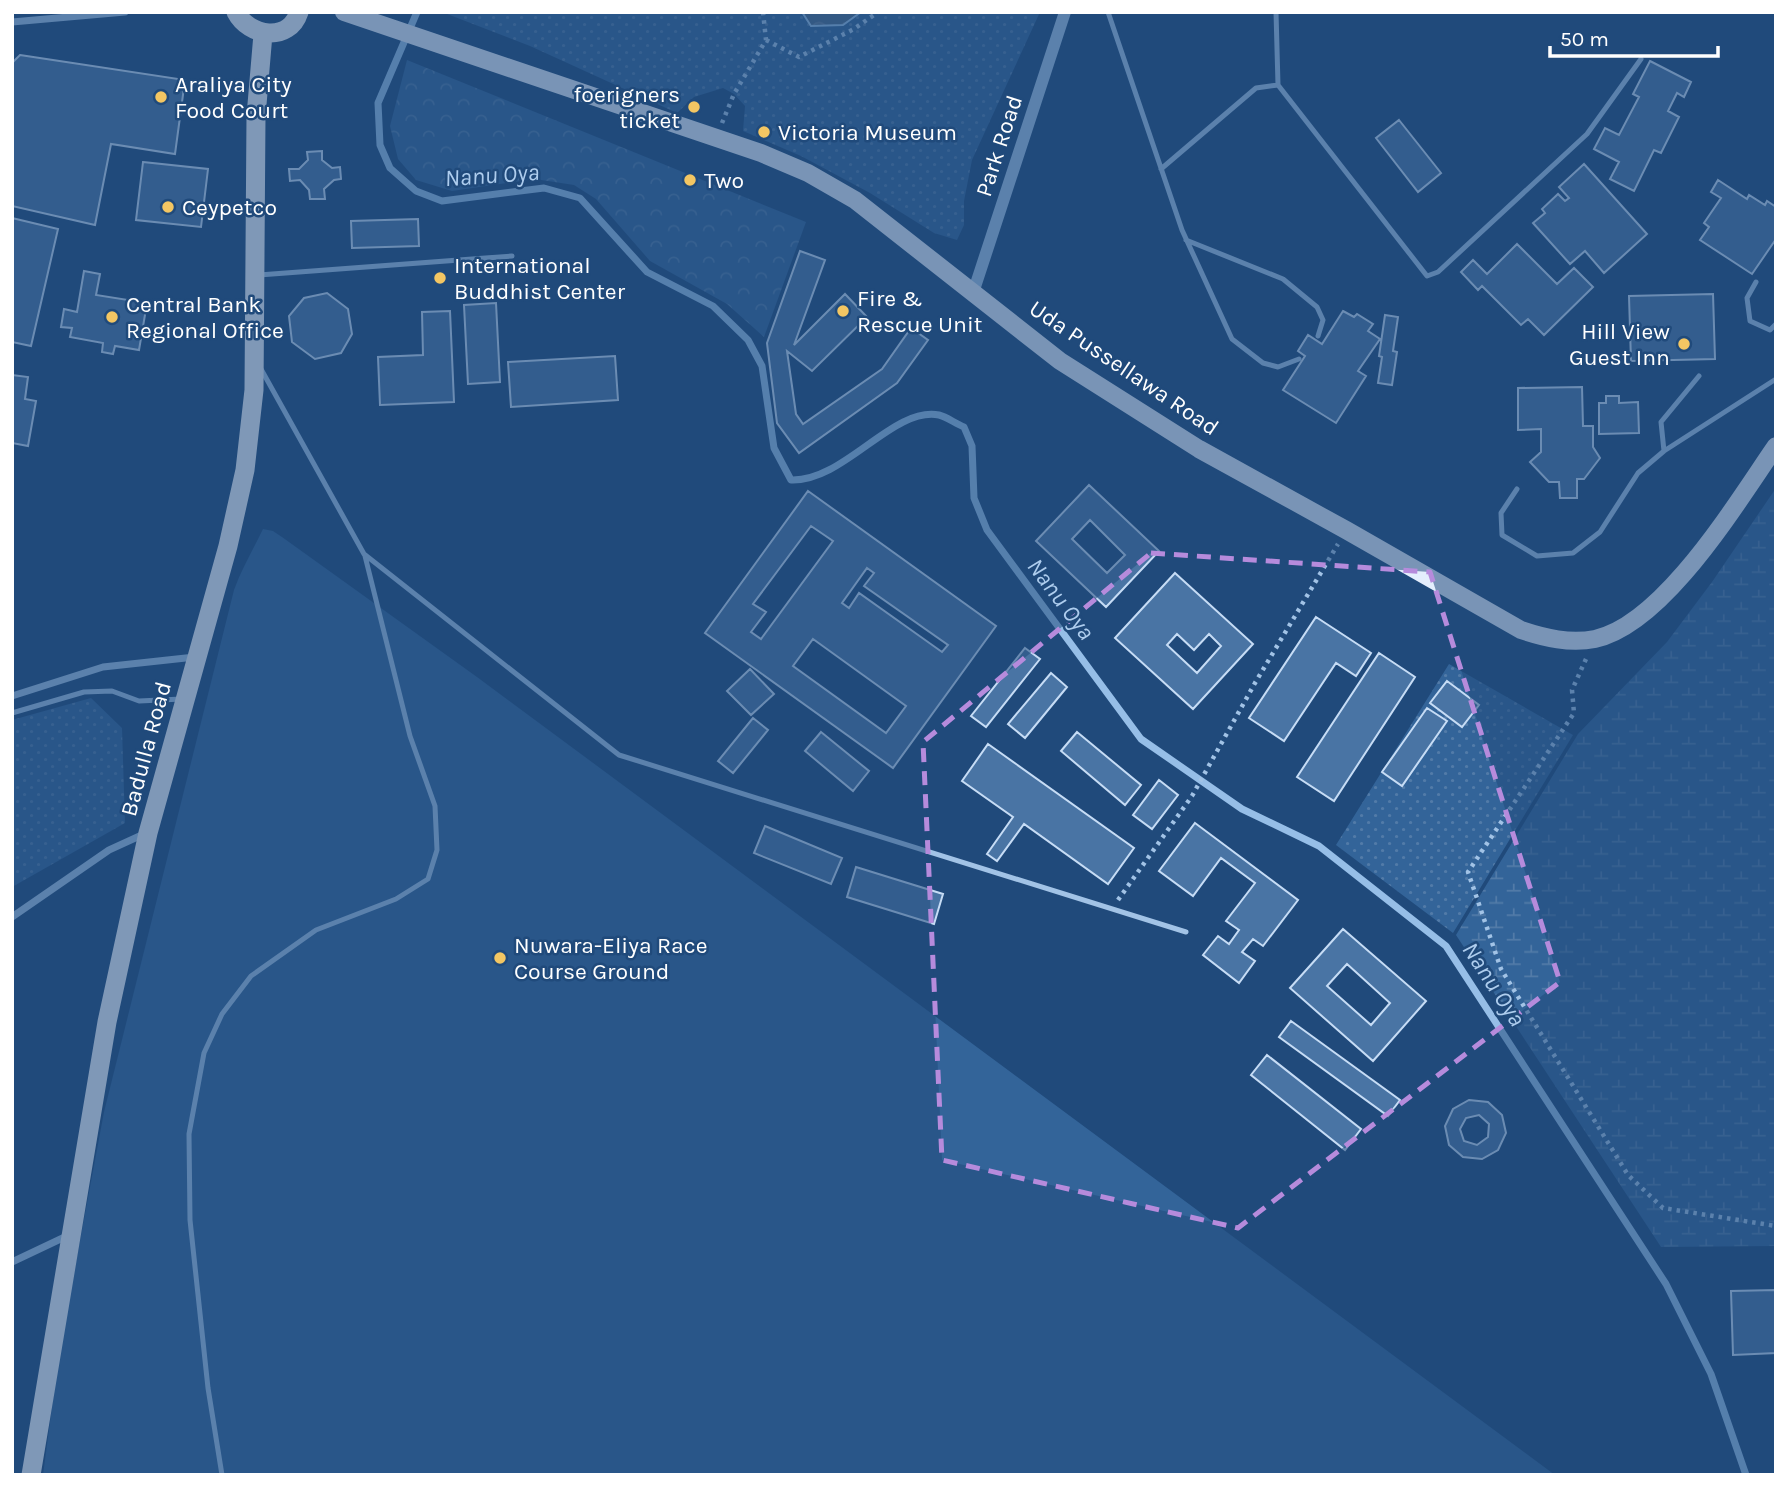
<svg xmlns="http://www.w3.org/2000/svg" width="1788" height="1487" font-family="Karla,sans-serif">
<defs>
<pattern id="forest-crowns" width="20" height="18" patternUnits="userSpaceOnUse" patternTransform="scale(1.75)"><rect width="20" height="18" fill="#336499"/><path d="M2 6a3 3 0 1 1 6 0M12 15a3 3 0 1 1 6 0" fill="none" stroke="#527ba8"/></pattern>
<pattern id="wetland-marsh" width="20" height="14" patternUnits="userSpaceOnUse" patternTransform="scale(1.75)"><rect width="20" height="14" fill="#336499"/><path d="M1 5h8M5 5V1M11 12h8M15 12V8" fill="none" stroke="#527ba8"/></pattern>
<pattern id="park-dots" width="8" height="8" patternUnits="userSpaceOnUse" patternTransform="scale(1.75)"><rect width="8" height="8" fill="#336499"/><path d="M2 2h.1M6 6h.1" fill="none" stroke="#527ba8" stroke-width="1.8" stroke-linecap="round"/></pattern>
<pattern id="water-waves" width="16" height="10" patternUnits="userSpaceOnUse" patternTransform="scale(1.75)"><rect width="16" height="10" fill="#4b6a8e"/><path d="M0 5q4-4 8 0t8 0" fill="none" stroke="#66809f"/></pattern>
</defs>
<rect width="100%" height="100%" fill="#204a7b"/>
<!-- forest -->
<path fill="url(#forest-crowns)" d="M 407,60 L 806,222 L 764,337 L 727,304 L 650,261 L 596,199 L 574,185 L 535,179 L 452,191 L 416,180 L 398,159 L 390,126 Z"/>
<!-- wetland -->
<path fill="url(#wetland-marsh)" d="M 1776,488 L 1776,1246 L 1661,1247 L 1456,935 L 1578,734 L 1667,642 L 1712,582 Z"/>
<!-- park -->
<path fill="url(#park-dots)" d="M 442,12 L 802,12 L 811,26 L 843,25 L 861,12 L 1040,12 L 972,160 L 964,201 L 964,225 L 957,240 L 934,233 L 870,193 L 801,156 L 743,131 L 745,106 L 734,94 L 723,88 L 694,97 L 677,113 L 530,46 Z
M 1449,664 L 1573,735 L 1453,933 L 1336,845 Z
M 91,698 L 122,728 L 125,823 L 12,887 L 12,720 Z"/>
<!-- garden -->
<path fill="#336499" d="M 263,529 L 273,531 L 282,537 L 477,677 L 1555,1475 L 43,1475 L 59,1353 L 104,1112 L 234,590 C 242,568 253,550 263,529 Z"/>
<!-- water -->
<path fill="url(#water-waves)" stroke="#96bee7" stroke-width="2" d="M 802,12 L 861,12 L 843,25 L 811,26 Z"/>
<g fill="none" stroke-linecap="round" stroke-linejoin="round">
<!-- stream -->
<path stroke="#96bee7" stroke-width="7" d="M 417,12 L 378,103 L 380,145 L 390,168 L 416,191 L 442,201 L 544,188 L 580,198 L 647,272 L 713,306 L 748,340 L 762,366 L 774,448 L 791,480 C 844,482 893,406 939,415 C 947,417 956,424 964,427 L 972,446 L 974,498 L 987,530 L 1141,739 L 1242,809 L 1319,846 L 1446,946 L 1666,1284 L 1711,1374 L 1746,1475"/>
</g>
<!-- building -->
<path fill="#4974a4" stroke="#c6dcf5" stroke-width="2" fill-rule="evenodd" d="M 20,55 L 185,80 L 175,154 L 111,144 L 95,225 L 12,206 L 12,63 Z
M 1650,61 L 1691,82 L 1684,97 L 1677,93 L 1668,111 L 1679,117 L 1661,153 L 1654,150 L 1634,191 L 1610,179 L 1619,162 L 1594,149 L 1605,128 L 1619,135 L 1639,97 L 1633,94 Z
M 1399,120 L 1441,173 L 1418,192 L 1376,138 Z
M 322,151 L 322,160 L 332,168 L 340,167 L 341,179 L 334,180 L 324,189 L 325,199 L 310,199 L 309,190 L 300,180 L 290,181 L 289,169 L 299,169 L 308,160 L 307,152 Z
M 143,162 L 208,169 L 201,227 L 136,220 Z
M 1584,164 L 1647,234 L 1604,273 L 1585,251 L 1570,264 L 1533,223 L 1545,213 L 1542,209 L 1558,194 L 1565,201 L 1569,198 L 1559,187 Z
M 1718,180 L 1747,199 L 1749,195 L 1765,205 L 1767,201 L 1776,207 L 1776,239 L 1752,274 L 1700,240 L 1709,227 L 1704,223 L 1721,198 L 1711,192 Z
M 12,218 L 58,229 L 31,346 L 12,342 Z
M 418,219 L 419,246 L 352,248 L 351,221 Z
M 1517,244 L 1557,284 L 1574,268 L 1593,287 L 1544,335 L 1528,319 L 1521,325 L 1482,286 L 1478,290 L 1461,272 L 1473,260 L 1487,274 Z
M 800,251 L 825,260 L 794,345 L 845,294 L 867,317 L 812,371 L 787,351 L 796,414 L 803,424 L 882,369 L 911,328 L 928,340 L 897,383 L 799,453 L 777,423 L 767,343 Z
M 84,271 L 100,274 L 96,295 L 147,303 L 139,350 L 115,346 L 113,354 L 102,352 L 103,343 L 70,337 L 72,328 L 61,327 L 64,309 L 77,312 Z
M 327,293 L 348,309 L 352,334 L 341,353 L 315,359 L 292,342 L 289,316 L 304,298 Z
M 1713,294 L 1715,359 L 1631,361 L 1629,296 Z
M 496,303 L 500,382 L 468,384 L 464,305 Z
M 450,311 L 454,402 L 380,405 L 378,357 L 423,355 L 422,312 Z
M 1343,311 L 1354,317 L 1357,314 L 1373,324 L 1368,331 L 1380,339 L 1358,371 L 1366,376 L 1336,423 L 1283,390 L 1305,356 L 1298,351 L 1308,335 L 1322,344 Z
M 1385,315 L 1398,317 L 1393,351 L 1397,352 L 1392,385 L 1378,383 L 1382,357 L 1379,356 Z
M 615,356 L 618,400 L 511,407 L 508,362 Z
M 12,375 L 28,377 L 25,399 L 36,401 L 28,446 L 12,443 Z
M 1582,387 L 1583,426 L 1593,426 L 1593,447 L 1600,458 L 1584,479 L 1577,479 L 1577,498 L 1560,498 L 1559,482 L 1549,482 L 1530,462 L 1541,452 L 1541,429 L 1518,430 L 1518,388 Z
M 1606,396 L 1619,396 L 1619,403 L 1638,402 L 1639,433 L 1599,434 L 1599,403 L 1606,403 Z
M 1089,485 L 1159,551 L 1106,607 L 1036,541 ZM 1090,520 L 1125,555 L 1107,573 L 1072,539 Z
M 808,491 L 996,626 L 893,768 L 705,633 ZM 811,526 L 833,541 L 761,639 L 751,632 L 766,612 L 753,604 ZM 867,568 L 874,573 L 864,586 L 948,645 L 942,652 L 859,593 L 849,608 L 842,603 ZM 813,639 L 906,706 L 886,733 L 793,666 Z
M 1175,573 L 1253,644 L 1193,709 L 1115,638 ZM 1177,634 L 1194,650 L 1209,634 L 1221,646 L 1197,673 L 1167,645 Z
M 1316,617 L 1371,653 L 1356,676 L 1336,663 L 1284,741 L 1249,718 Z
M 1025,648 L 1040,659 L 986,727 L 971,716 Z
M 1379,653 L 1415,677 L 1334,801 L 1297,777 Z
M 750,669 L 774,694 L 751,715 L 727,691 Z
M 1051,673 L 1067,687 L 1025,738 L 1008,724 Z
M 1447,681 L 1479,705 L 1462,727 L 1430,703 Z
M 1427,708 L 1447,721 L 1402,786 L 1382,772 Z
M 753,718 L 768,730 L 733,773 L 718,761 Z
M 821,732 L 869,771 L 853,791 L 805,751 Z
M 1077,732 L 1141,785 L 1125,805 L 1061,751 Z
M 988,744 L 1134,848 L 1108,884 L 1024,824 L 997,861 L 987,854 L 1013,817 L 962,781 Z
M 1159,780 L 1178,795 L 1152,829 L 1133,815 Z
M 1195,823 L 1298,900 L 1263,946 L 1253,939 L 1242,952 L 1255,961 L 1239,983 L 1203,955 L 1218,936 L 1229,944 L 1239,930 L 1226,921 L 1255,883 L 1221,858 L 1193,896 L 1159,871 Z
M 765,826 L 842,858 L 831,884 L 754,853 Z
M 856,867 L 943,894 L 934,924 L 847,897 Z
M 1343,929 L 1426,1001 L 1373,1061 L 1290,988 ZM 1347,964 L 1390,1003 L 1371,1025 L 1327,986 Z
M 1291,1021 L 1400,1100 L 1388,1116 L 1279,1037 Z
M 1267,1055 L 1361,1129 L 1345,1150 L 1251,1075 Z
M 1469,1100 L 1488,1102 L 1502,1115 L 1506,1133 L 1498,1150 L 1482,1159 L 1463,1157 L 1449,1145 L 1445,1126 L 1453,1109 ZM 1479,1115 L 1489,1124 L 1488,1137 L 1477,1145 L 1464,1141 L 1460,1129 L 1466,1118 Z
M 1776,1290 L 1776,1353 L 1733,1355 L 1731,1291 Z"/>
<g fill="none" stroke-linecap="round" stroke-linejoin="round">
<!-- path -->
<path stroke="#a2c3e6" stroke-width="4.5" stroke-dasharray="3.5 5" stroke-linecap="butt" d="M 766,40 L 799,57 L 854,29 L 878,12
M 722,123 L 734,94 L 766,40 L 763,12
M 1586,659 L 1572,690 L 1574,713 L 1468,872 L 1501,969 L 1628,1175 L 1663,1208 L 1776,1226
M 1118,900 L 1192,796 L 1255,683 L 1338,544"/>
<!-- service -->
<path stroke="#a2c3e6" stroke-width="5" d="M 1108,12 L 1182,230 L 1232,339 L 1263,363 L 1278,367 L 1299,359
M 1276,12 L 1278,85
M 1161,169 L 1256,88 L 1278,85 L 1427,276 L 1438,272 L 1587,134 L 1641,59
M 1186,240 L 1283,279 L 1317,307 L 1323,320 L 1318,336
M 259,275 L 512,256
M 1756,282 L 1747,298 L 1750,321 L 1770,330 L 1776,324
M 261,369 L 364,554 L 619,755 L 1186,932
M 1664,451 L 1661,422 L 1699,376
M 1517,489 L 1501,513 L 1502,535 L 1537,556 L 1573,553 L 1600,532 L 1638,473 L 1664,451 L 1776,379
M 12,713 L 84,692 L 112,691 L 139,701 L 182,699
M 222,1475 L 208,1388 L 190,1220 L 189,1134 L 204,1053 L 222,1014 L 251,976 L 316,930 L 396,899 L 428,879 L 437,850 L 435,806 L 410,736 L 365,556"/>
<!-- minor -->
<path stroke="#a2c3e6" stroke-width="7" d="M 12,22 L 125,12
M 12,696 L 103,667 L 195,657
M 12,917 L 109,850 L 144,834
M 12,1262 L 69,1235"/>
<!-- tertiary -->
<path stroke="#a2c3e6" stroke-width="12" d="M 973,293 L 1065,12"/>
<!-- primary -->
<path stroke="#e4eefd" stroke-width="18" d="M 344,12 L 761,153 L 808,173 L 855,200 L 1060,361 L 1199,449 L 1346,530 L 1521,630 C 1545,638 1570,644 1595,639 C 1664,624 1737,502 1776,446"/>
<!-- trunk -->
<path stroke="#f2f6fe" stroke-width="19" d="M 236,12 C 249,37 289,43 299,12
M 31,1475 L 107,1022 L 148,833 L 228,546 L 245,470 L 254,390 L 256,116 L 263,34"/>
</g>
<!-- marked area -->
<path d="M0 0H1788V1487H0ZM 1151,553 L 1430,572 L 1560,982 L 1238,1228 L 942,1160 L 923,742 Z" fill="#204a7b" fill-opacity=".55" fill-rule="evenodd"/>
<path fill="none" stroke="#b68bdc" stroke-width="5" stroke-dasharray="14 9" stroke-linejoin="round" d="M 1151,553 L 1430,572 L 1560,982 L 1238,1228 L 942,1160 L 923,742 Z"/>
<!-- markers -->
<g fill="#f3c663" stroke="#204a7b" stroke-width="2.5">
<circle cx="161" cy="97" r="7"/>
<circle cx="694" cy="107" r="7"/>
<circle cx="764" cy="132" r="7"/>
<circle cx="690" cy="180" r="7"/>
<circle cx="168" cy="207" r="7"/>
<circle cx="440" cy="278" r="7"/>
<circle cx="843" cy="311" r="7"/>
<circle cx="112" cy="317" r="7"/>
<circle cx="1684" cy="344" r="7"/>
<circle cx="500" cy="958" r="7"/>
</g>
<g text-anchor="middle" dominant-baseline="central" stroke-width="5" stroke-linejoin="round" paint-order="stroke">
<!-- poi labels -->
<g font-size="23" fill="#fff" stroke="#204a7b" text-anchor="start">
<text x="175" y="84">Araliya City<tspan x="175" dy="26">Food Court</tspan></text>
<text x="680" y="94" text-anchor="end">foerigners<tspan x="680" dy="26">ticket</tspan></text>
<text x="778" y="132">Victoria Museum</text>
<text x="704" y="180">Two</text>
<text x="182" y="207">Ceypetco</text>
<text x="454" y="265">International<tspan x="454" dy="26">Buddhist Center</tspan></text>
<text x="857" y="298">Fire &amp;<tspan x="857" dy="26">Rescue Unit</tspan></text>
<text x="126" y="304">Central Bank<tspan x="126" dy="26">Regional Office</tspan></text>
<text x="1670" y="331" text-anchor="end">Hill View<tspan x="1670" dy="26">Guest Inn</tspan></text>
<text x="514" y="945">Nuwara-Eliya Race<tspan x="514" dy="26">Course Ground</tspan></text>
</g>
<!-- street labels -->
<g font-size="23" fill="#fff" stroke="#204a7b">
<text transform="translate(999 146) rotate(-72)">Park Road</text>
<text transform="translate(1124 368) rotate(34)">Uda Pussellawa Road</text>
<text transform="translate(146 749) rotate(-75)">Badulla Road</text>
</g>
<!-- water labels -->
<g font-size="24" font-style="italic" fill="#aecdee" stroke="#204a7b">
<text transform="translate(492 175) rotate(-4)">Nanu Oya</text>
<text transform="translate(1061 599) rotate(53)">Nanu Oya</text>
<text transform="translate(1494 984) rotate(57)">Nanu Oya</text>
</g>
</g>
<!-- border -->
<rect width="1788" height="1487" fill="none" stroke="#ffffff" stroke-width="28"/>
<!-- scale -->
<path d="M1550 46v10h168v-10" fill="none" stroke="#ffffff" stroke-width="3.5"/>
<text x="1560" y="46" font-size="21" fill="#ffffff" stroke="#204a7b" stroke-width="5" paint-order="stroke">50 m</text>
</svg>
